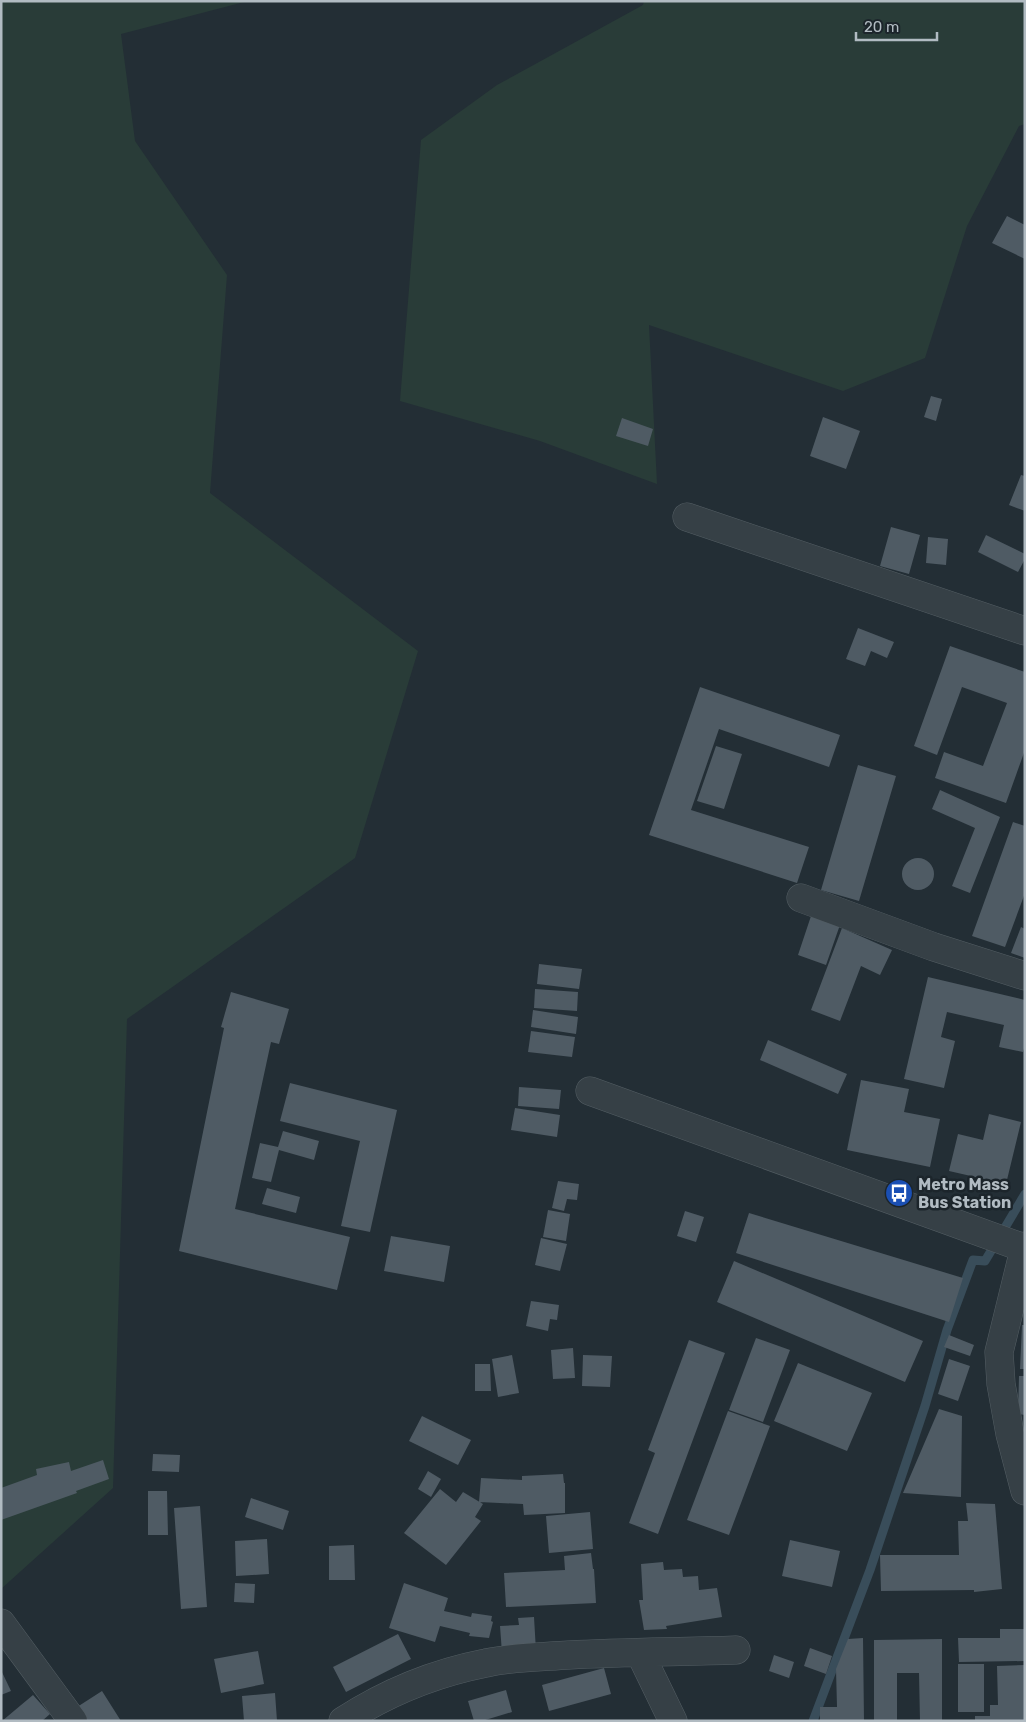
<svg xmlns="http://www.w3.org/2000/svg" width="1026" height="1722" font-family="Rubik,sans-serif">
<rect width="100%" height="100%" fill="#232e35"/>
<!-- green -->
<path fill="#293c38" d="M 1,1 L 248,1 L 121,34 L 135,141 L 227,275 L 210,493 L 418,651 L 355,858 L 127,1019 L 113,1488 L 1,1589 Z
M 644,1 L 1025,1 L 1025,124 L 1019,126 L 967,226 L 925,358 L 843,391 L 649,325 L 657,484 L 540,441 L 400,401 L 421,140 L 497,85 L 643,5 Z"/>
<g fill="none" stroke-linecap="round" stroke-linejoin="round">
<!-- stream -->
<path stroke="#394d5a" stroke-width="9" d="M 813,1721 L 870,1570 L 925,1406 L 947,1330 L 973,1260 L 985,1261 L 1025,1194"/>
</g>
<!-- building -->
<path fill="#4f5b64" d="M 1007,216 L 1025,225 L 1025,259 L 992,243 Z
M 931,396 L 942,399 L 936,421 L 924,417 Z
M 823,417 L 860,431 L 846,469 L 810,456 Z
M 622,418 L 653,429 L 648,446 L 616,436 Z
M 1021,475 L 1025,476 L 1025,511 L 1009,505 Z
M 891,527 L 920,535 L 909,574 L 880,566 Z
M 986,535 L 1025,554 L 1025,559 L 1018,572 L 978,552 Z
M 928,537 L 948,539 L 946,565 L 926,563 Z
M 858,628 L 894,642 L 887,658 L 871,651 L 865,666 L 846,659 Z
M 950,646 L 1025,672 L 1025,750 L 1006,803 L 935,778 L 944,752 L 983,766 L 1007,703 L 962,687 L 937,755 L 914,746 Z
M 700,687 L 840,735 L 829,767 L 719,729 L 691,810 L 809,847 L 797,883 L 649,835 Z
M 716,746 L 742,754 L 724,809 L 697,801 Z
M 858,765 L 896,776 L 859,901 L 821,890 Z
M 940,790 L 1000,817 L 970,893 L 952,886 L 975,828 L 932,809 Z
M 1013,822 L 1025,826 L 1025,893 L 1005,947 L 972,936 Z
M902 874a16 16 0 1 1 32 0a16 16 0 1 1-32 0Z
M 812,913 L 841,922 L 826,965 L 798,955 Z
M 1021,927 L 1025,929 L 1025,958 L 1011,953 Z
M 842,928 L 892,950 L 880,975 L 861,966 L 840,1021 L 811,1010 Z
M 539,964 L 582,969 L 579,989 L 537,984 Z
M 928,977 L 1025,1000 L 1025,1045 L 1023,1052 L 999,1047 L 1004,1025 L 947,1012 L 941,1037 L 955,1041 L 944,1088 L 904,1079 Z
M 535,989 L 578,992 L 577,1011 L 534,1008 Z
M 231,992 L 289,1009 L 279,1044 L 271,1042 L 235,1209 L 350,1237 L 337,1290 L 179,1251 L 224,1028 L 221,1027 Z
M 533,1010 L 578,1017 L 576,1034 L 531,1027 Z
M 531,1031 L 575,1037 L 572,1057 L 528,1052 Z
M 768,1040 L 847,1074 L 838,1094 L 760,1060 Z
M 861,1080 L 909,1089 L 904,1112 L 940,1119 L 930,1167 L 847,1150 Z
M 290,1083 L 397,1110 L 370,1232 L 341,1226 L 360,1141 L 280,1121 Z
M 519,1087 L 561,1090 L 559,1109 L 518,1106 Z
M 515,1108 L 560,1115 L 557,1137 L 511,1130 Z
M 989,1114 L 1021,1122 L 1006,1184 L 949,1171 L 958,1134 L 983,1140 Z
M 283,1131 L 319,1141 L 314,1160 L 279,1150 L 271,1182 L 252,1178 L 260,1143 L 278,1147 Z
M 558,1181 L 579,1184 L 577,1200 L 567,1199 L 564,1211 L 552,1208 Z
M 267,1188 L 300,1197 L 296,1213 L 262,1204 Z
M 548,1210 L 570,1214 L 566,1241 L 543,1237 Z
M 685,1211 L 704,1217 L 696,1242 L 677,1236 Z
M 749,1213 L 963,1278 L 949,1322 L 736,1253 Z
M 391,1236 L 450,1246 L 444,1282 L 384,1271 Z
M 541,1238 L 567,1244 L 560,1271 L 535,1265 Z
M 734,1261 L 923,1341 L 905,1382 L 717,1302 Z
M 531,1301 L 559,1305 L 557,1320 L 550,1319 L 548,1331 L 526,1326 Z
M 1022,1325 L 1025,1325 L 1025,1369 L 1020,1369 Z
M 949,1335 L 974,1345 L 970,1356 L 944,1347 Z
M 756,1338 L 790,1350 L 763,1422 L 729,1410 Z
M 689,1340 L 725,1353 L 658,1534 L 629,1523 L 655,1453 L 648,1450 Z
M 573,1348 L 575,1378 L 553,1379 L 551,1350 Z
M 512,1355 L 519,1393 L 498,1397 L 492,1359 Z
M 583,1355 L 612,1356 L 610,1387 L 582,1386 Z
M 949,1359 L 970,1366 L 958,1401 L 938,1394 Z
M 798,1363 L 872,1393 L 847,1451 L 774,1421 Z
M 475,1364 L 490,1364 L 491,1391 L 475,1391 Z
M 1019,1376 L 1025,1376 L 1025,1415 L 1018,1414 Z
M 939,1409 L 962,1416 L 961,1497 L 903,1493 Z
M 728,1411 L 770,1426 L 729,1535 L 687,1520 Z
M 422,1416 L 471,1440 L 458,1465 L 409,1441 Z
M 153,1454 L 180,1455 L 179,1472 L 152,1471 Z
M 103,1460 L 109,1479 L 76,1491 L 77,1493 L 1,1520 L 1,1488 L 37,1475 L 36,1469 L 69,1462 L 71,1471 Z
M 428,1471 L 441,1479 L 431,1497 L 418,1489 Z
M 563,1474 L 564,1483 L 565,1483 L 565,1513 L 524,1515 L 523,1504 L 479,1502 L 481,1478 L 522,1480 L 522,1476 Z
M 440,1489 L 456,1502 L 463,1492 L 483,1504 L 475,1517 L 481,1521 L 446,1565 L 404,1533 Z
M 148,1491 L 167,1491 L 168,1535 L 148,1535 Z
M 251,1498 L 289,1511 L 283,1530 L 245,1517 Z
M 966,1503 L 995,1504 L 1002,1589 L 974,1592 L 974,1590 L 881,1591 L 880,1555 L 959,1555 L 958,1521 L 968,1521 Z
M 200,1506 L 207,1607 L 181,1609 L 174,1508 Z
M 590,1512 L 593,1549 L 549,1553 L 546,1516 Z
M 267,1539 L 269,1574 L 236,1576 L 235,1541 Z
M 790,1540 L 840,1551 L 832,1587 L 782,1576 Z
M 354,1545 L 355,1580 L 329,1580 L 329,1546 Z
M 591,1553 L 593,1569 L 594,1569 L 596,1603 L 506,1607 L 504,1573 L 565,1570 L 564,1556 Z
M 663,1562 L 664,1570 L 682,1569 L 683,1577 L 698,1576 L 699,1590 L 717,1588 L 722,1617 L 666,1626 L 667,1629 L 644,1630 L 639,1600 L 643,1600 L 641,1564 Z
M 235,1583 L 255,1584 L 254,1603 L 234,1602 Z
M 404,1583 L 448,1598 L 444,1611 L 471,1617 L 472,1613 L 492,1616 L 491,1621 L 493,1622 L 489,1638 L 469,1636 L 470,1633 L 440,1626 L 435,1642 L 389,1628 Z
M 534,1617 L 536,1651 L 502,1653 L 500,1626 L 519,1625 L 518,1618 Z
M 1000,1629 L 1025,1629 L 1025,1661 L 959,1662 L 958,1638 L 1000,1638 Z
M 398,1634 L 411,1659 L 346,1692 L 333,1667 Z
M 863,1638 L 864,1721 L 820,1721 L 820,1707 L 837,1707 L 836,1669 L 848,1639 Z
M 942,1639 L 942,1721 L 920,1721 L 919,1673 L 897,1673 L 897,1721 L 874,1721 L 874,1640 Z
M 810,1648 L 832,1656 L 826,1674 L 804,1666 Z
M 258,1651 L 264,1684 L 221,1693 L 214,1659 Z
M 774,1655 L 794,1662 L 789,1678 L 769,1671 Z
M 958,1664 L 984,1664 L 984,1712 L 958,1712 Z
M 1025,1665 L 1025,1721 L 975,1721 L 975,1716 L 990,1716 L 990,1705 L 998,1705 L 997,1666 Z
M 604,1668 L 611,1694 L 549,1711 L 542,1685 Z
M 1,1670 L 11,1691 L 1,1695 Z
M 506,1690 L 512,1712 L 482,1721 L 474,1721 L 468,1701 Z
M 102,1691 L 121,1721 L 82,1721 L 74,1709 Z
M 275,1693 L 277,1721 L 244,1721 L 242,1696 Z
M 33,1695 L 50,1714 L 42,1721 L 2,1721 Z"/>
<g fill="none" stroke-linecap="round" stroke-linejoin="round">
<!-- minor casing -->
<g stroke="#545e64" stroke-width="29">
<path id="minor" d="M 687,517 L 1025,631
M 801,898 L 934,947 L 1025,976
M 590,1091 L 1024,1248
M 1025,1246 L 999,1352 L 1001,1384 L 1010,1434 L 1025,1491
M 1,1623 L 73,1721
M 640,1653 L 673,1721
M 343,1721 C 386,1693 435,1673 486,1663 C 513,1657 541,1657 569,1655 C 624,1652 680,1652 736,1650"/>
</g>
<!-- minor -->
<use href="#minor" stroke="#364046" stroke-width="28"/>
</g>
<!-- icons -->
<defs>
<g id="bus-disc" transform="scale(1.4375)"><circle r="9.5" fill="#1a4fb4" stroke="#1c252b"/><path d="M-5-6H5V4H4V6H2V4H-2V6H-4V4H-5ZM-3.5-4V0h7V-4ZM-3.5 1.2v1.5H-2V1.2ZM2 1.2v1.5H3.5V1.2Z" fill="#fff"/></g>
</defs>
<g fill-rule="evenodd">
<use href="#bus-disc" x="899" y="1193"/>
</g>
<g text-anchor="middle" dominant-baseline="central" stroke-width="5" stroke-linejoin="round" paint-order="stroke">
<!-- poi labels -->
<g font-size="16" font-weight="bold" fill="#b1bbc2" stroke="#1c252b" text-anchor="start">
<text x="918" y="1184">Metro Mass<tspan x="918" dy="18">Bus Station</tspan></text>
</g>
</g>
<!-- border -->
<rect width="1026" height="1722" fill="none" stroke="#b1bbc2" stroke-width="5"/>
<!-- scale -->
<path d="M856 32v8h81v-8" fill="none" stroke="#b1bbc2" stroke-width="2.5"/>
<text x="864" y="32" font-size="15" fill="#b1bbc2" stroke="#1c252b" stroke-width="4" paint-order="stroke">20 m</text>
</svg>
